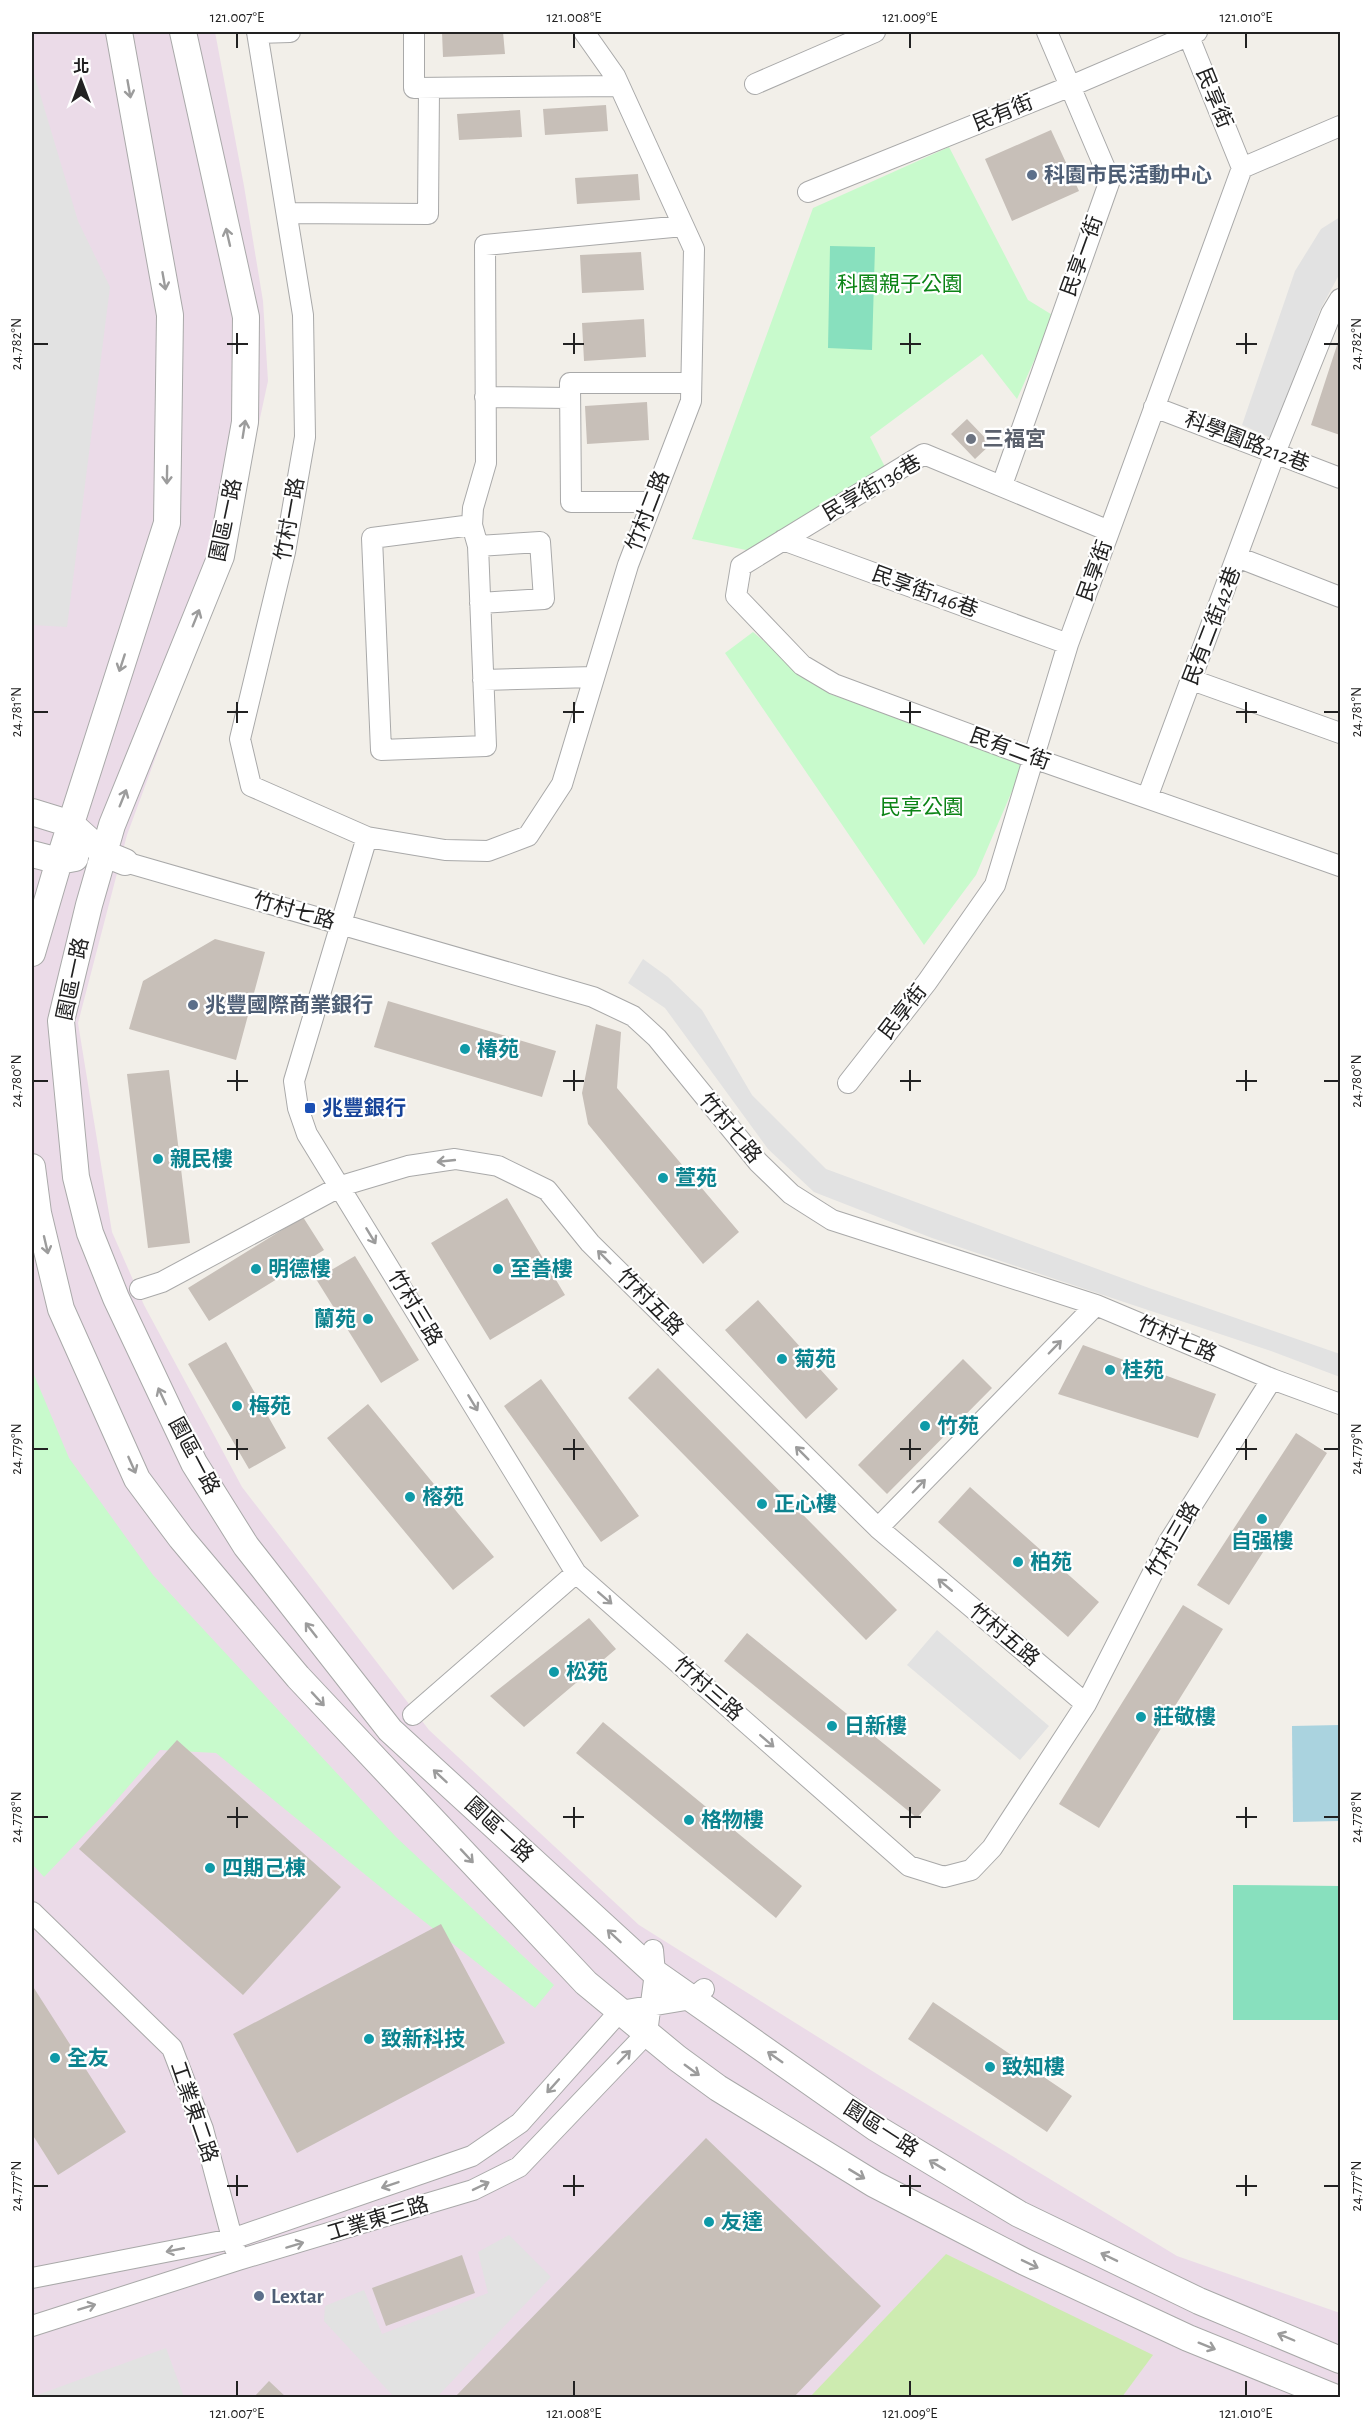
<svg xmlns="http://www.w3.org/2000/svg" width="1372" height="2429" font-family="'Alegreya Sans','Noto Sans TC',sans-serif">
<rect width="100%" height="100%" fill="#f2efe9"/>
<!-- industrial -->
<path fill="#ebdbe8" d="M 32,32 L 215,32 L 244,186 L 263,301 L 268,381 L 230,556 L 127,835 L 78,1023 L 112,1232 L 144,1305 L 242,1487 L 429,1730 L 639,1925 L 885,2079 L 1177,2256 L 1340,2313 L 1340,2397 L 32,2398 Z"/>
<!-- grass -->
<path fill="#cdebb0" d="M 946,2254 L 1153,2355 L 1122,2397 L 810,2397 Z"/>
<!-- park -->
<path fill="#c8facc" d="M 949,147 L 1028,300 L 1054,316 L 1017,399 L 982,354 L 870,437 L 887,471 L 751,551 L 692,539 L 813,208 Z
M 753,632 L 792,665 L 830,694 L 1024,763 L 976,875 L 924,945 L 725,653 Z
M 32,1370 L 69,1458 L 153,1575 L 396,1837 L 554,1985 L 535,2008 L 389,1894 L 216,1753 L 160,1750 L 108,1810 L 44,1877 L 32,1864 Z"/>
<!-- pitch -->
<path fill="#88e0be" d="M 830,246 L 875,247 L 872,350 L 828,348 Z
M 1233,1885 L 1340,1886 L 1340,2020 L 1233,2020 Z"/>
<!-- parking -->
<path fill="#e2e2e2" d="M 32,67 L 78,221 L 110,287 L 67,627 L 32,625 Z
M 1340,217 L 1340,273 L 1320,310 L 1271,438 L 1242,425 L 1295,271 L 1321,229 Z
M 643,959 L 668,977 L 702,1010 L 752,1095 L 826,1169 L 1149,1288 L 1340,1354 L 1340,1377 L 1271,1351 L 932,1238 L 814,1192 L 768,1149 L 665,1008 L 628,983 Z
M 937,1630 L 1049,1726 L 1020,1760 L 907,1665 Z
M 509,2235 L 551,2277 L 437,2397 L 394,2397 L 324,2321 L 325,2306 L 364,2290 L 382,2334 L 488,2293 L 478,2252 Z
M 166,2348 L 184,2397 L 32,2397 Z"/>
<!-- water -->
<path fill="#aad3df" d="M 1340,1725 L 1340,1821 L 1293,1822 L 1292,1726 Z"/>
<!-- building -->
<path fill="#c7bfb8" d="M 442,32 L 503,32 L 505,54 L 443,57 Z
M 606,105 L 608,131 L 545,135 L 543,109 Z
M 520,110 L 522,137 L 459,140 L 457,114 Z
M 1051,130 L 1079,191 L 1012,221 L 985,159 Z
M 638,174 L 640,200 L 577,204 L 575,178 Z
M 641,252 L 644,290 L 582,293 L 580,255 Z
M 644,319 L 646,357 L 584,361 L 582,323 Z
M 1340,336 L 1340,435 L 1311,425 Z
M 647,402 L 649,440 L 587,444 L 585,406 Z
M 967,419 L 991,444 L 975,459 L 951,434 Z
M 215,939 L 265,952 L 236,1060 L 129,1029 L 143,981 Z
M 388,1001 L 556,1051 L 542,1097 L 374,1047 Z
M 596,1024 L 621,1032 L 617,1088 L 739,1232 L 703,1264 L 588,1124 L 582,1093 Z
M 169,1070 L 190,1243 L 148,1248 L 127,1074 Z
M 507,1198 L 565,1295 L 490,1340 L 431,1243 Z
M 303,1217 L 324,1250 L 209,1321 L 188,1288 Z
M 355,1256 L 419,1360 L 381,1383 L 316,1279 Z
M 758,1300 L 838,1389 L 806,1419 L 725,1330 Z
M 226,1342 L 286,1448 L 249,1469 L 188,1364 Z
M 1083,1345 L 1216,1394 L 1198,1438 L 1058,1394 Z
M 963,1359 L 992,1388 L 887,1494 L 858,1465 Z
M 658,1368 L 897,1610 L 866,1640 L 628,1398 Z
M 541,1379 L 639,1516 L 601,1542 L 504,1406 Z
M 368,1404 L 494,1557 L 453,1590 L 327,1438 Z
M 1296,1433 L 1327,1453 L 1229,1605 L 1197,1585 Z
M 970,1487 L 1099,1602 L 1068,1637 L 938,1522 Z
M 1183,1605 L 1223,1629 L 1099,1828 L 1059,1804 Z
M 589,1618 L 616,1649 L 524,1727 L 490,1696 Z
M 747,1633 L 941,1790 L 917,1818 L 724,1661 Z
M 603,1722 L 802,1886 L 776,1918 L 576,1753 Z
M 177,1740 L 341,1887 L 243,1995 L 79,1849 Z
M 441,1924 L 505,2043 L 297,2153 L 233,2034 Z
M 32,1985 L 126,2132 L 58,2175 L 32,2134 Z
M 933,2002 L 1072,2096 L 1047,2132 L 908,2039 Z
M 706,2138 L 881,2306 L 793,2398 L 454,2398 Z
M 462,2255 L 475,2293 L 386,2326 L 372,2288 Z
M 269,2381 L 287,2398 L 253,2398 Z"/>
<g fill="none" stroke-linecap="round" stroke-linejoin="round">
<!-- minor casing -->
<g stroke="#a9a9a9" stroke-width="22">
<path id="minor" d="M 257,32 L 303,315 L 305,437 L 285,552 L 240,739 L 251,786 L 367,837 L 445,850 L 488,851 L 528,836 L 562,784 L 628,565 L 691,401 L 694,249 L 615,76 L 584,32
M 414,32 L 414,88 L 619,86
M 257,33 L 290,32
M 755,84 L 875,32
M 1242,168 L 1340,126
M 808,192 L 1071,86 L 1197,32
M 287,213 L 428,214 L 429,88
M 485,397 L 570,398
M 1154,407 L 1340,478
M 1002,485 L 1110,180 L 1047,32
M 652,502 L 571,502 L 570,383 L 691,383
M 472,525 L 478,546 L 486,746 L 381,750 L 372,538 Z
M 472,525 L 473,508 L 486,463 L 485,245 L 683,226
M 1109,531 L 924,454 L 741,566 L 736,596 L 802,665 L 834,684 L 1033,758 L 1340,866
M 783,540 L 1068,644
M 478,546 L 540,542 L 544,599 L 480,603
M 1237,557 L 1340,597
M 483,680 L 594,677
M 1192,680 L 1340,733
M 1147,798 L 1275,453 L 1331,314 L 1340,299
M 367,837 L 294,1081 L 298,1108 L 307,1134 L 576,1573 L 909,1866 L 944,1877 L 971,1870 L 992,1848 L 1086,1704 L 1168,1543 L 1272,1379
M 125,862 L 593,997 L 633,1016 L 657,1038 L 758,1162 L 791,1194 L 832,1220 L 1096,1305 L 1272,1379 L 1340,1404
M 848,1083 L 927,982 L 995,885 L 1068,644 L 1242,168 L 1187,32
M 140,1289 L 162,1282 L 341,1186 L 408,1166 L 455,1159 L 498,1166 L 547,1190 L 590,1243 L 878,1528 L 1086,1704
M 878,1528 L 1096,1305
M 413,1715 L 576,1573
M 32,1912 L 172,2048 L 203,2129 L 235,2249
M 32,2278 L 232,2239 L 472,2156 L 520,2123 L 620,2011 L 692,1999 L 704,1989
M 32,2326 L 238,2260 L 473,2190 L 519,2167 L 647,2033 L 655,1973 L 653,1950"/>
</g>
<!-- tertiary casing -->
<g stroke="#a9a9a9" stroke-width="28">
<path id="tertiary" d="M 183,32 L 246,317 L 245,422 L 221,556 L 112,825 L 89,905 L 61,1021 L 76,1177 L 90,1233 L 116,1298 L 194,1463 L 246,1546 L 390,1730 L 655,1973 L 876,2128 L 1019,2214 L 1199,2301 L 1340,2360
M 32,812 L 71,824 L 103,853 L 125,862
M 32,854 L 59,861 L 75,858
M 32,953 L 59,861 L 167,523 L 170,315 L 119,32
M 32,1167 L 38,1213 L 61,1309 L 137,1479 L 181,1538 L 298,1677 L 586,1983 L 677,2058 L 718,2088 L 874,2184 L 1025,2262 L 1188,2338 L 1336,2398"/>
</g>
<!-- minor -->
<use href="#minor" stroke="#fff" stroke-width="20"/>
<!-- tertiary -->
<use href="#tertiary" stroke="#fff" stroke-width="26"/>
</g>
<!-- one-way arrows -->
<defs><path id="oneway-shaft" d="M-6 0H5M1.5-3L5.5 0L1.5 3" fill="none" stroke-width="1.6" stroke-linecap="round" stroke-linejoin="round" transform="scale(1.5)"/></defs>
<g stroke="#9c9c9c">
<use href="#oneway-shaft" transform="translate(129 89) rotate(80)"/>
<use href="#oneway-shaft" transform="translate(228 237) rotate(-103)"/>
<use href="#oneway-shaft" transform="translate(164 281) rotate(80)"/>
<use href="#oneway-shaft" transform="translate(244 429) rotate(-81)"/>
<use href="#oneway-shaft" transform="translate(167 475) rotate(91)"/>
<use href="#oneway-shaft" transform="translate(196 618) rotate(-68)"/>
<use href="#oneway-shaft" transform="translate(122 663) rotate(108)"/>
<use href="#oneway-shaft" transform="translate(123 798) rotate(-68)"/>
<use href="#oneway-shaft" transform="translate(446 1161) rotate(174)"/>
<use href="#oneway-shaft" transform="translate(371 1236) rotate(59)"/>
<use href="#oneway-shaft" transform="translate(46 1245) rotate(77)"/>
<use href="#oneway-shaft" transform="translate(604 1257) rotate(-135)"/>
<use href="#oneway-shaft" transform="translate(1055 1347) rotate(-46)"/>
<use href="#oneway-shaft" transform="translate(162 1396) rotate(-115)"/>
<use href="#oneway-shaft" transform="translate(473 1403) rotate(59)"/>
<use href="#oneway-shaft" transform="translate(802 1453) rotate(-135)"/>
<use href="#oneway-shaft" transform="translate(132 1465) rotate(66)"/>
<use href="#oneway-shaft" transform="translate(919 1486) rotate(-46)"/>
<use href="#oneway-shaft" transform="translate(945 1585) rotate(-140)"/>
<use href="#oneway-shaft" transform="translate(605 1598) rotate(41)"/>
<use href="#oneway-shaft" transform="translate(311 1630) rotate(-128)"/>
<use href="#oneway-shaft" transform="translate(318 1699) rotate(47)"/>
<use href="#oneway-shaft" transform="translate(767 1741) rotate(41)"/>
<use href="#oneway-shaft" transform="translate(440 1776) rotate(-137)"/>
<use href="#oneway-shaft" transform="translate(467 1856) rotate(47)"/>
<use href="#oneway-shaft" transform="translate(614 1936) rotate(-137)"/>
<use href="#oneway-shaft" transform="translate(624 2057) rotate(-46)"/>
<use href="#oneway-shaft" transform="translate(775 2057) rotate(-145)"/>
<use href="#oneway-shaft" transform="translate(692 2070) rotate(36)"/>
<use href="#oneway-shaft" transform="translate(553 2086) rotate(132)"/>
<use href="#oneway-shaft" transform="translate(937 2165) rotate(-149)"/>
<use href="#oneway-shaft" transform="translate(857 2174) rotate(31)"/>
<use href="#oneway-shaft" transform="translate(390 2185) rotate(161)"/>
<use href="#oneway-shaft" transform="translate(481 2186) rotate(-26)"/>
<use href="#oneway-shaft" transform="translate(295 2245) rotate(-17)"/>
<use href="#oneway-shaft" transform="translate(175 2250) rotate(169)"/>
<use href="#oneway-shaft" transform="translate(1109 2257) rotate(-154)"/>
<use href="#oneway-shaft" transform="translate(1030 2264) rotate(26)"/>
<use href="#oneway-shaft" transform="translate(87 2307) rotate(-17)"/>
<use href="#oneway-shaft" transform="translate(1286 2337) rotate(-157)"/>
<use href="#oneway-shaft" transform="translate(1207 2346) rotate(22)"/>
</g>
<!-- ticks -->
<path fill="none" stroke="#222" stroke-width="2" d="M 237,33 L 237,48M 574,33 L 574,48M 910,33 L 910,48M 1246,33 L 1246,48M 237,333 L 237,354M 574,333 L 574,354M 910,333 L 910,354M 1246,333 L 1246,354M 33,344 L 48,344M 227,344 L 248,344M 563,344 L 584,344M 900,344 L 921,344M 1236,344 L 1257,344M 1324,344 L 1339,344M 237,702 L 237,723M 574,702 L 574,723M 910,702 L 910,723M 1246,702 L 1246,723M 33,712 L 48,712M 227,712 L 248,712M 563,712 L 584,712M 900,712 L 921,712M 1236,712 L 1257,712M 1324,712 L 1339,712M 237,1070 L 237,1091M 574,1070 L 574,1091M 910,1070 L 910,1091M 1246,1070 L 1246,1091M 33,1081 L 48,1081M 227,1081 L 248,1081M 563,1081 L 584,1081M 900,1081 L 921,1081M 1236,1081 L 1257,1081M 1324,1081 L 1339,1081M 237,1439 L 237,1460M 574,1439 L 574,1460M 910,1439 L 910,1460M 1246,1439 L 1246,1460M 33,1449 L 48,1449M 227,1449 L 248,1449M 563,1449 L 584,1449M 900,1449 L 921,1449M 1236,1449 L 1257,1449M 1324,1449 L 1339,1449M 237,1807 L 237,1828M 574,1807 L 574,1828M 910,1807 L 910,1828M 1246,1807 L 1246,1828M 33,1817 L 48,1817M 227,1817 L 248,1817M 563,1817 L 584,1817M 900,1817 L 921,1817M 1236,1817 L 1257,1817M 1324,1817 L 1339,1817M 237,2175 L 237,2196M 574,2175 L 574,2196M 910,2175 L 910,2196M 1246,2175 L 1246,2196M 33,2186 L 48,2186M 227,2186 L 248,2186M 563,2186 L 584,2186M 900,2186 L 921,2186M 1236,2186 L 1257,2186M 1324,2186 L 1339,2186M 237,2381 L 237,2396M 574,2381 L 574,2396M 910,2381 L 910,2396M 1246,2381 L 1246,2396"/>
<!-- markers -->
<g fill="#5c6f8a" stroke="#fff" stroke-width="2">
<circle cx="1032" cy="175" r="6"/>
<circle cx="193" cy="1005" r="6"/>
<circle cx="259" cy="2296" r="6"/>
</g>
<circle fill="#6b7280" stroke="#fff" stroke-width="2" cx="971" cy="439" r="6"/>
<g fill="#0f9aa8" stroke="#fff" stroke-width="2">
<circle cx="465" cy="1049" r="6"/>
<circle cx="158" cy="1159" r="6"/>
<circle cx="663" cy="1178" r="6"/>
<circle cx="256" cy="1269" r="6"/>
<circle cx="498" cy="1269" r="6"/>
<circle cx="368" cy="1319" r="6"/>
<circle cx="782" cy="1359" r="6"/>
<circle cx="1110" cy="1370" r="6"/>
<circle cx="237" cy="1406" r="6"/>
<circle cx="925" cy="1426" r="6"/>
<circle cx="410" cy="1497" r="6"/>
<circle cx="762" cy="1504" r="6"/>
<circle cx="1262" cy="1519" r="6"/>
<circle cx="1018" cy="1562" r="6"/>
<circle cx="554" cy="1672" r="6"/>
<circle cx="1141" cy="1717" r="6"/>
<circle cx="832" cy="1726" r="6"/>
<circle cx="689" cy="1820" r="6"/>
<circle cx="210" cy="1868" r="6"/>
<circle cx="369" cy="2039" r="6"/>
<circle cx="55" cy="2058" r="6"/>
<circle cx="990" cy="2067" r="6"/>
<circle cx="709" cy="2222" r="6"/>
</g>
<rect fill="#1a4fb4" stroke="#fff" stroke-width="2" x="304" y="1102" width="12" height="12" rx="3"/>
<g text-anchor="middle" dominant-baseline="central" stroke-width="4.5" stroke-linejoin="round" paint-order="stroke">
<!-- street labels -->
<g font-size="21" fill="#222" stroke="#fff">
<text transform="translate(1214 98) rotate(68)">民享街</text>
<text transform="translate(1003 113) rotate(-22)">民有街</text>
<text transform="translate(1082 256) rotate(-70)">民享一街</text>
<text transform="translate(1247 442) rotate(21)">科學園路212巷</text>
<text transform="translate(872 488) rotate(-30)">民享街136巷</text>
<text transform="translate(648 511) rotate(-69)">竹村二路</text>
<text transform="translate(290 519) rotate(-80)">竹村一路</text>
<text transform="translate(226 520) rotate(-78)">園區一路</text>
<text transform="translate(1095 571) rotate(-70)">民享街</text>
<text transform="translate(925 592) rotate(20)">民享街146巷</text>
<text transform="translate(1212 626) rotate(-69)">民有二街42巷</text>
<text transform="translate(1010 749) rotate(20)">民有二街</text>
<text transform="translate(294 911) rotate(16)">竹村七路</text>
<text transform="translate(73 979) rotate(-78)">園區一路</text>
<text transform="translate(903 1012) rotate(-52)">民享街</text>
<text transform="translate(730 1128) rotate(50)">竹村七路</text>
<text transform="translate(650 1302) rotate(45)">竹村五路</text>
<text transform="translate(415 1308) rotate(59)">竹村三路</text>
<text transform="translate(1177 1339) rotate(23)">竹村七路</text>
<text transform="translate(194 1456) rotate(62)">園區一路</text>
<text transform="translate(1173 1540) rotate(-60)">竹村三路</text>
<text transform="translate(1004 1635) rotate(40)">竹村五路</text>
<text transform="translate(708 1689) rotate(41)">竹村三路</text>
<text transform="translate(499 1830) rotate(43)">園區一路</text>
<text transform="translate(194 2112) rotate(71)">工業東二路</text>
<text transform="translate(881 2129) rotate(33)">園區一路</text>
<text transform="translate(378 2219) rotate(-17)">工業東三路</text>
</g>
<!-- service labels -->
<g font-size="21" font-weight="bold" fill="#4e5e75" stroke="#fff" text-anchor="start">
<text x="1044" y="175">科園市民活動中心</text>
<text x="205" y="1005">兆豐國際商業銀行</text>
<text x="271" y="2296">Lextar</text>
</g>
<!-- park labels -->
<g font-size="21" fill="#0c8416" stroke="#fff">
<text x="900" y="284">科園親子公園</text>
<text x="922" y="807">民享公園</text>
</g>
<!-- worship labels -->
<g font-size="21" font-weight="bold" fill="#5b616d" stroke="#fff" text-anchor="start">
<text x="983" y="439">三福宮</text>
</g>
<!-- culture labels -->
<g font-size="21" font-weight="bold" fill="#0d838f" stroke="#fff" text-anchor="start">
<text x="477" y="1049">椿苑</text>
<text x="170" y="1159">親民樓</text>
<text x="675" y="1178">萱苑</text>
<text x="268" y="1269">明德樓</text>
<text x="510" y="1269">至善樓</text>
<text x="356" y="1319" text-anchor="end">蘭苑</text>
<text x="794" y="1359">菊苑</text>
<text x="1122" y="1370">桂苑</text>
<text x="249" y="1406">梅苑</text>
<text x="937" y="1426">竹苑</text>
<text x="422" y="1497">榕苑</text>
<text x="774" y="1504">正心樓</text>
<text x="1262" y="1541" text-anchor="middle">自强樓</text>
<text x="1030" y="1562">柏苑</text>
<text x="566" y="1672">松苑</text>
<text x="1153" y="1717">莊敬樓</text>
<text x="844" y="1726">日新樓</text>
<text x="701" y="1820">格物樓</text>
<text x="222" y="1868">四期己棟</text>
<text x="381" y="2039">致新科技</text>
<text x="67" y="2058">全友</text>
<text x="1002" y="2067">致知樓</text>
<text x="721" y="2222">友達</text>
</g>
<!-- transit labels -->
<g font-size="21" font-weight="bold" fill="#164399" stroke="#fff" text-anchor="start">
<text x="322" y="1108">兆豐銀行</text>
</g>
</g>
<!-- border -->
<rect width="1372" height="2429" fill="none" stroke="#ffffff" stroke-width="66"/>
<!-- north arrow -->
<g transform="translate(81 81)" stroke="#ffffff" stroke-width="4.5" paint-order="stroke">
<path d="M0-4.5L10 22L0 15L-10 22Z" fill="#222222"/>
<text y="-9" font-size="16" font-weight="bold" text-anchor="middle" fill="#222222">北</text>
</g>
<rect x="33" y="33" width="1306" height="2363" fill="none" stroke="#222" stroke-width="2"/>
<g font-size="15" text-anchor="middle" fill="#222">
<text x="237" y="22">121.007°E</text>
<text x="574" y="22">121.008°E</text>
<text x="910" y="22">121.009°E</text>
<text x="1246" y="22">121.010°E</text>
<text transform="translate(16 344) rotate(-90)" y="5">24.782°N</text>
<text transform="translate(1356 344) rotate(-90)" y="5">24.782°N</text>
<text transform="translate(16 712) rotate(-90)" y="5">24.781°N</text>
<text transform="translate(1356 712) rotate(-90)" y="5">24.781°N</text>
<text transform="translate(16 1081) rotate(-90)" y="5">24.780°N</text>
<text transform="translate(1356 1081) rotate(-90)" y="5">24.780°N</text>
<text transform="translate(16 1449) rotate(-90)" y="5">24.779°N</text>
<text transform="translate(1356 1449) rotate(-90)" y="5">24.779°N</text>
<text transform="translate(16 1817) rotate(-90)" y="5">24.778°N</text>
<text transform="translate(1356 1817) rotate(-90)" y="5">24.778°N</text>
<text transform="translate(16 2186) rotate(-90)" y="5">24.777°N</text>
<text transform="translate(1356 2186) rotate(-90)" y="5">24.777°N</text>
<text x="237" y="2418">121.007°E</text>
<text x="574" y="2418">121.008°E</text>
<text x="910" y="2418">121.009°E</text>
<text x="1246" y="2418">121.010°E</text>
</g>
</svg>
